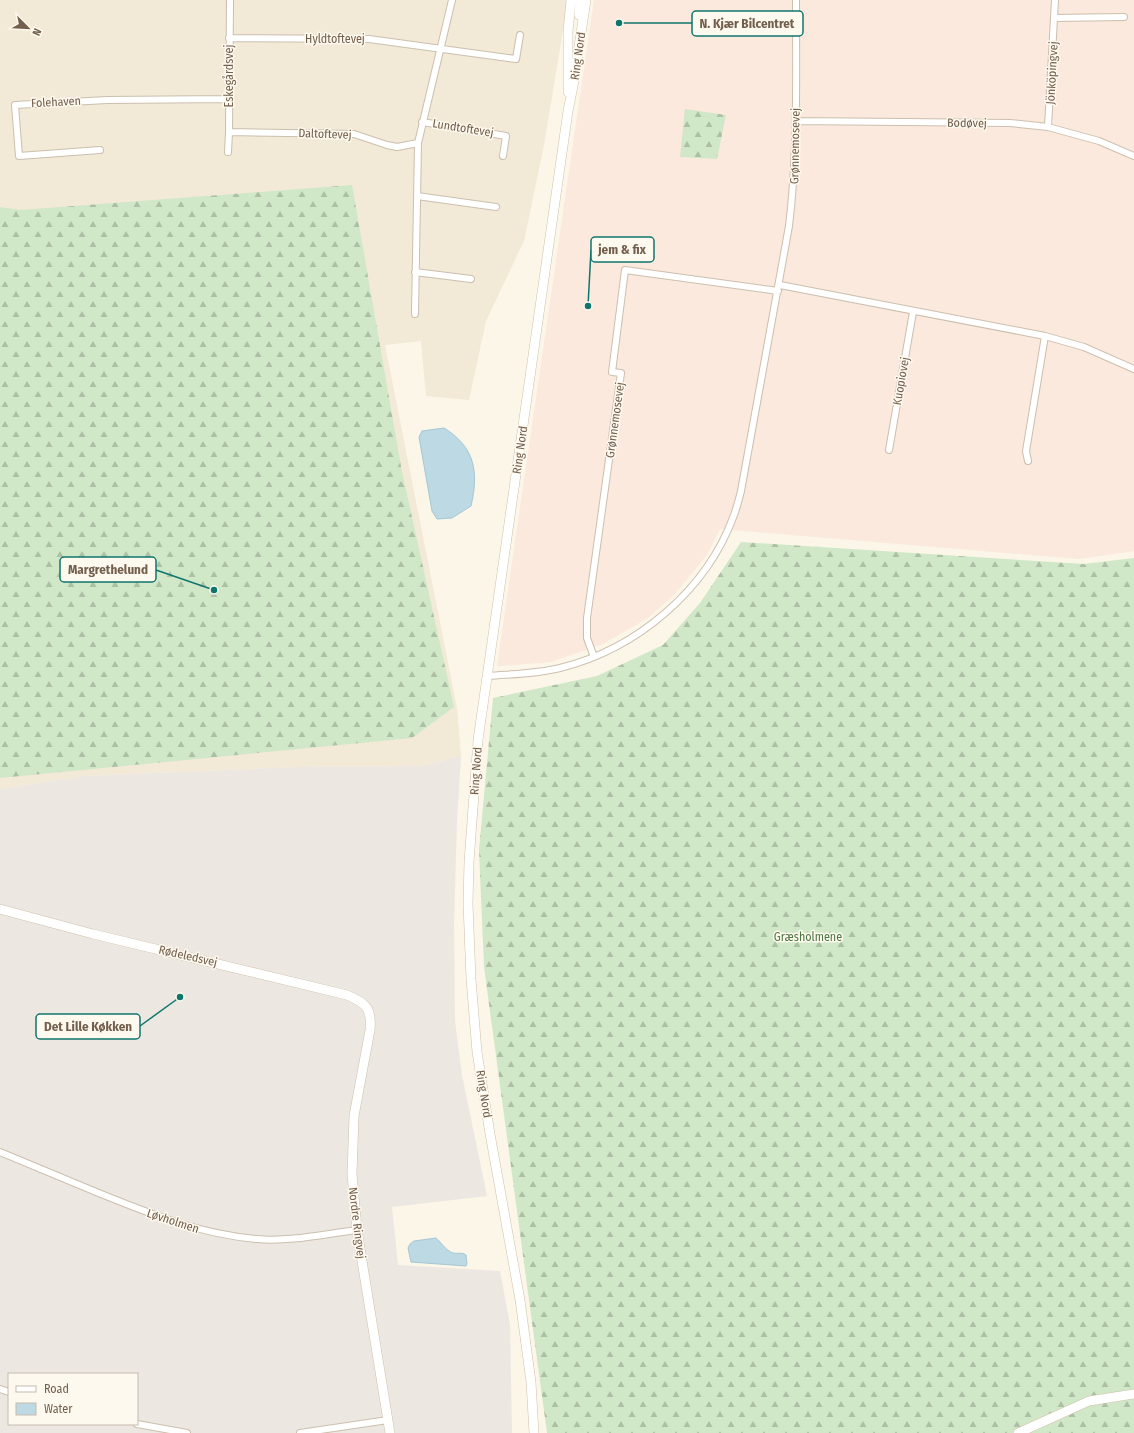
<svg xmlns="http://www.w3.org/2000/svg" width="1134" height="1433" font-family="'Fira Sans Condensed',sans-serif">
<defs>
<pattern id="forest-firs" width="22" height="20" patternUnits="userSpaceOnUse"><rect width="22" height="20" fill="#d0e8c7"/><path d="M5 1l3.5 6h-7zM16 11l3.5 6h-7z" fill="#adbfa4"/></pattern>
</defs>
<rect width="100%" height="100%" fill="#fbf6e8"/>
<!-- residential -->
<path fill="#f2e9d7" d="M 0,0 L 568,0 L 544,145 L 524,241 L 486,321 L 469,400 L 426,396 L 421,341 L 385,345 L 457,708 L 461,756 L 423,766 L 297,767 L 84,776 L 0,789 Z"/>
<!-- commercial -->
<path fill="#fae9dc" d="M 594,0 L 1134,0 L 1134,551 L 1079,559 L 720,529 L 707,555 L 675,594 L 648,618 L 603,644 L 551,662 L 497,666 Z"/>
<!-- industrial -->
<path fill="#ece7e1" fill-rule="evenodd" d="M 461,756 L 457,822 L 454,921 L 455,1021 L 462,1075 L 487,1196 L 392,1207 L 398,1265 L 500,1271 L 510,1325 L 512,1433 L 0,1433 L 0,789 L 84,776 L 297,767 L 423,766 ZM 9,1374 L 137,1374 L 137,1424 L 9,1424 Z"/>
<!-- forest -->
<path fill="url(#forest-firs)" d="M 685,109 L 726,115 L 717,159 L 680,157 Z
M 352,185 L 402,472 L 454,707 L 412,738 L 0,778 L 0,207 L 20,210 Z
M 741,542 L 1084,564 L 1134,558 L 1134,1433 L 547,1433 L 484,967 L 479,850 L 493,698 L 597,676 L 663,645 L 700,603 Z"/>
<!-- water -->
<path fill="#bdd9e3" stroke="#a4c7d5" d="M 444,428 C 475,447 479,472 471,506 L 452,518 L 437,519 L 432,511 L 419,437 L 422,431 Z
M 436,1238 C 441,1242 445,1250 453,1253 C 458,1254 462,1252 466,1255 L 467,1264 L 466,1266 L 411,1262 L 408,1248 L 410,1244 L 414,1241 Z"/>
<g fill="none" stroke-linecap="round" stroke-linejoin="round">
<!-- street casing -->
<g stroke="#ccbfae" stroke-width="8">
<path id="street" d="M 1054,18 L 1124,17
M 229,38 L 369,39 L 516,59 L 520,35
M 796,121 L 1010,123 L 1048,127 L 1099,141 L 1134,156
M 422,122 L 506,136 L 503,156
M 1048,127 L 1055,0
M 229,132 L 354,134 L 387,145 L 397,147 L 418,143
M 100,150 L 19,156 L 15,105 L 107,100 L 229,99
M 228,152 L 229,132 L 230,0
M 417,196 L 496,207
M 415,272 L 471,279
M 780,285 L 1045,336 L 1084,347 L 1134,369
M 415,314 L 418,143 L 452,0
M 889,450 L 913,312
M 1028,461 L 1026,451 L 1045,336
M 594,657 L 587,638 L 587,618 L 621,373 L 612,372 L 625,270 L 778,291
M 488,676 C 512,674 536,674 560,668 C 637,649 707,590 734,515 C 737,507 739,499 741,491 L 789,226 C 798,151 796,76 796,0
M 0,1152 C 34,1166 67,1180 101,1194 C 153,1215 200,1234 257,1239 C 290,1242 324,1234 357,1230
M 0,1389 L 9,1392
M 137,1424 L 187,1433
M 300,1433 L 388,1420"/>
</g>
<!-- secondary casing -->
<g stroke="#cfc0ac" stroke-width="10">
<path id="secondary" d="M 579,15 L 580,0
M 568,92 L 568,32 L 571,0
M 0,909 L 93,934 L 347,995 C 366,1003 372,1008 370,1030 L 354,1116 L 352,1174 L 357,1230 L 390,1433
M 534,1433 L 531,1382 L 520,1300 L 490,1134 L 477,1052 L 471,979 L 468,904 L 469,862 L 478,740 L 568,111 L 573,86 L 586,0
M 1018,1433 L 1089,1401 L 1134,1394"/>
</g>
<!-- street -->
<use href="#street" stroke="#fff" stroke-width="6"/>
<!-- secondary -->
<use href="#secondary" stroke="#fff" stroke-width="9"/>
</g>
<g text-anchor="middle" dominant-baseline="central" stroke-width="3" stroke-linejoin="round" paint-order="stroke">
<!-- street labels -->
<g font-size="12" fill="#735f4d" stroke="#fef9ee">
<text x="335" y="39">Hyldtoftevej</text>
<text transform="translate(578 56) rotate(-82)">Ring Nord</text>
<text transform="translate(1052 73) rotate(-87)">Jönköpingvej</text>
<text transform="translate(229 76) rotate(-90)">Eskegårdsvej</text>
<text transform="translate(56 102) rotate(-3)">Folehaven</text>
<text transform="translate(967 123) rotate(1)">Bodøvej</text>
<text transform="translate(463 128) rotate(9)">Lundtoftevej</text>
<text transform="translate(325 134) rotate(2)">Daltoftevej</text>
<text transform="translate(795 146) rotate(-89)">Grønnemosevej</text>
<text transform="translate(901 381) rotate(-80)">Kuopiovej</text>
<text transform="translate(615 420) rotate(-82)">Grønnemosevej</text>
<text transform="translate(520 450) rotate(-82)">Ring Nord</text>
<text transform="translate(476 771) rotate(-86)">Ring Nord</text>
<text transform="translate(188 956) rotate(13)">Rødeledsvej</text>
<text transform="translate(484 1094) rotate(81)">Ring Nord</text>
<text transform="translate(173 1221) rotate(18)">Løvholmen</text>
<text transform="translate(357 1223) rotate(83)">Nordre Ringvej</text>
</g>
<!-- park labels -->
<g font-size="12" fill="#4f7846" stroke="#fef9ee">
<text x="808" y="937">Græsholmene</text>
</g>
</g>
<!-- callouts -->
<path fill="none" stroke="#0f766e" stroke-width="1.5" d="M619 23L692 23M588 306L591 250M214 590L156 570M180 997L140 1026"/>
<g fill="#0f766e" stroke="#fef9ee" stroke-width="1.5">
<circle cx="619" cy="23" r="4"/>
<circle cx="588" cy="306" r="4"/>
<circle cx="214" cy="590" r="4"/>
<circle cx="180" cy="997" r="4"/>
</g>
<g fill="#fef9ee" stroke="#0f766e" stroke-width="1.5">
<rect x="692" y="11" width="111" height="25" rx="4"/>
<rect x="591" y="237" width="63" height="25" rx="4"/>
<rect x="60" y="557" width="96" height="25" rx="4"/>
<rect x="36" y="1014" width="104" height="25" rx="4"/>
</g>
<g font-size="13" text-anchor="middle" font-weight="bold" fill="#735f4d">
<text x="747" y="28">N. Kjær Bilcentret</text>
<text x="622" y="254">jem &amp; fix</text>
<text x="108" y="574">Margrethelund</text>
<text x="88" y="1031">Det Lille Køkken</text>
</g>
<!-- legend -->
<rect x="8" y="1373" width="130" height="52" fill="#fef9ee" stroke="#c6bbae"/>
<rect x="16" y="1386" width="20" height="6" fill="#ffffff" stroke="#c6bbae"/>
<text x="44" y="1393" font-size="12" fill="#735f4d">Road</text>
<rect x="16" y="1403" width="20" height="12" fill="#bdd9e3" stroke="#c6bbae"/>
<text x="44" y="1413" font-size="12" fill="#735f4d">Water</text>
<!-- north arrow -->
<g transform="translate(28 28) rotate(114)" stroke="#fef9ee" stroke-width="3" paint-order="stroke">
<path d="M0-3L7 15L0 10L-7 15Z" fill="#735f4d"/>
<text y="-6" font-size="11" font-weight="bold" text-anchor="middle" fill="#735f4d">N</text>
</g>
</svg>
